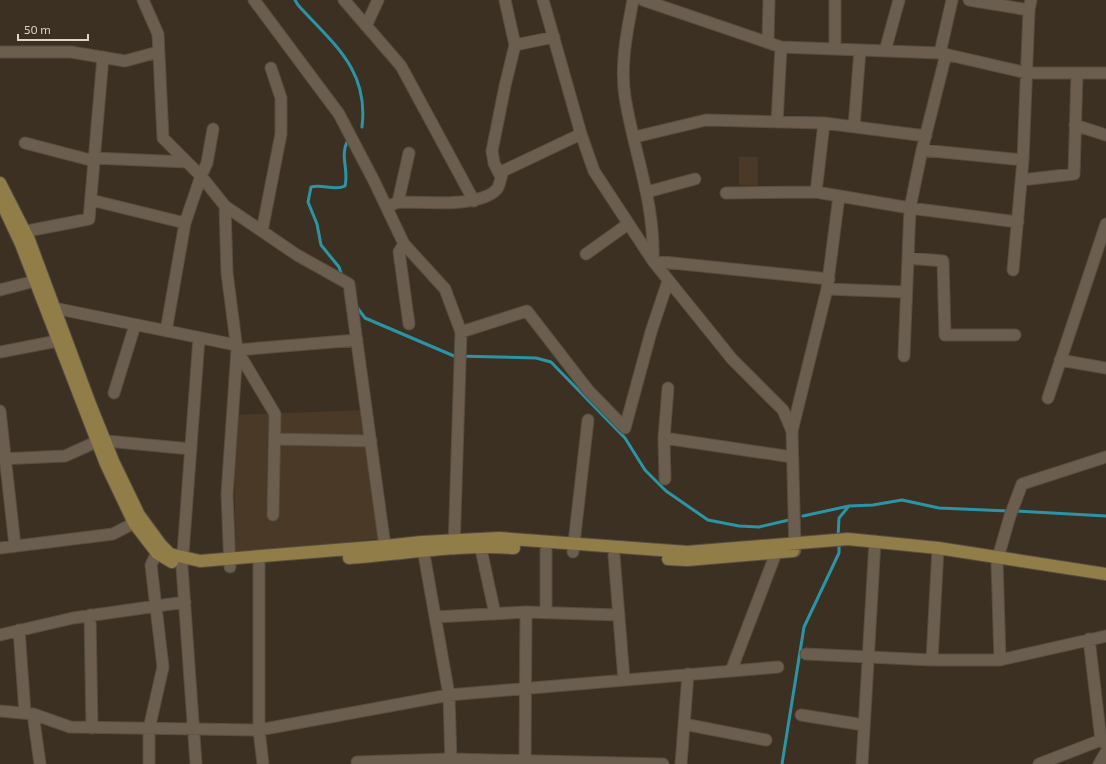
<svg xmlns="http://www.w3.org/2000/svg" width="1106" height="764" font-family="'Exo 2',sans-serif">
<rect width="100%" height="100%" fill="#3c3022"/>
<!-- built -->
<path fill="#4a3926" d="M 739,157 L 758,157 L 758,186 L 739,185 Z
M 364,410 L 381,538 L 236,558 L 233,415 Z"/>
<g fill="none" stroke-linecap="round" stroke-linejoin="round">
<!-- stream -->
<path stroke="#2b95a6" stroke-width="3" d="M 295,0 L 298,5 C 333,44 369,69 362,127
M 342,276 L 339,267 L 321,245 L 317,224 L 308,202 L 311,187 C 322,184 335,191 345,186 C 349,171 340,156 347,142
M 356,306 L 365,318 L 454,356 L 536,358 L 551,362 L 625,438 L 645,470 L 666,491 L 708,520 L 739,526 L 759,527 L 789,520
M 1014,511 L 1106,516
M 803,516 L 849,506 L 873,505 L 902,500 L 939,508 L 1008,511
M 838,537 L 839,518 L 849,506
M 782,764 L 804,627 L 839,553 L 839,542"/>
<!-- minor casing -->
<g stroke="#574d41" stroke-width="13">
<path id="minor" d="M 143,0 L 158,34 L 163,138 L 201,176 L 225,206 L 297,255 L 349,284 L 386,554
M 254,0 L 339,114 L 374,181 L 404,244 L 445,289 L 461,332 L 454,549
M 344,0 L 401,66 L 474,201
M 543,0 L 581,134 L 594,171 L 653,261 L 829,279
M 633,0 C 627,32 620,64 625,97 C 634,153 655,202 653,261 L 732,359 L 783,410 L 792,431 L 795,551
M 643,0 L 781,47 L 940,53 L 1027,73 L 1106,73
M 835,0 L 835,49
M 969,0 L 1029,10
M 366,26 L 378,0
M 768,42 L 769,0
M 515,45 L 554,37
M 885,51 L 899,0
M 0,52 L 71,52 L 125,61 L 158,52
M 940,53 L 952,0
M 777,122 L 781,47
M 1075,125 L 1106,135
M 854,127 L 860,50
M 635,137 L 706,120 L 824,123 L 926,136
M 25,143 L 94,161
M 922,150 L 1023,160
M 94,158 L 187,162
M 501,177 L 494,163 L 492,151 L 505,86 L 515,45 L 505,0
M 1021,180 L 1074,174 L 1077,73
M 647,192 L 695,179
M 816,192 L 824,123
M 726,193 L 816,192 L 910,208 L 1018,222
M 91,200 L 185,223
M 398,202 L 409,153
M 225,206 L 227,273 L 237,350 L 227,494 L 230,567
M 387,207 L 398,202 C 422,202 481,208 497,189 C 500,185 501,176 503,171 L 581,134
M 262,231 L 281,134 L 281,98 L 271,68
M 17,233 L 89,219 L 103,57
M 404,244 L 399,252 L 409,324
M 586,254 L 628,224
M 908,258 L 943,261 L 945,335 L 1015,335
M 1013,270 L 1023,160 L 1029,10 L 1031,0
M 827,289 L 905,292
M 0,290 L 35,281
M 54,308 L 236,345
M 166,331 L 185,223 L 201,176 L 207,163 L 213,129
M 461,332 L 527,311 L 588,390 L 625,428
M 237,350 L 275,414 L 273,515
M 237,350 L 357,340
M 0,352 L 57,341
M 904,356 L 910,208 L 922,150 L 946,54
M 1060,360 L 1106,368
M 114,393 L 135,325
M 1048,398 L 1106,224
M 0,411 L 15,546
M 625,428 L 651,332 L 668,281
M 792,431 L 827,289 L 839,196
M 664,438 L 792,457
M 275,439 L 371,441
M 96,440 L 191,449
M 0,459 L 65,456 L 96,442
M 665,479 L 664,438 L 668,388
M 479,540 L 495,614
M 422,543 L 449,695 L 451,764
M 0,548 L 113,534 L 134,523
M 546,550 L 546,613
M 573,552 L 588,420
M 614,555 L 624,680
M 259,557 L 259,730 L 263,764
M 90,615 L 92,728
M 435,617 L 526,612 L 619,615
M 19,630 L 25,713
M 0,635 L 73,618 L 185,602
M 1089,639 L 1101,740 L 1106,744
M 806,654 L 932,660 L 1000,660 L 1106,636
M 932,660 L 938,548
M 1000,660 L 997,561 L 1010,516 L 1022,484 L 1106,457
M 731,671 L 776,553 L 776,545
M 0,711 L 33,714 L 70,727 L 259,730 L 449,695 L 778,667
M 33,714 L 40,764
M 801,715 L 864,725
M 684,724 L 766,740
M 357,762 L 451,759 L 663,764
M 149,764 L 149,729 L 163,667 L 151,565 L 160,546
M 196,764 L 182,567 L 199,338
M 525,764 L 526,612
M 681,764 L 688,674
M 862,764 L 875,541
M 1039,764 L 1101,740
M 1099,764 L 1106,752"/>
</g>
<!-- major casing -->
<g stroke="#574d41" stroke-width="14">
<path id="major" d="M 0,183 L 29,240 L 90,404 L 113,461 L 139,515 L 161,545 L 170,554 L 200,561 L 385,546 L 422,542 L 499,538 L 687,552 L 848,539 L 938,548 L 1106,574
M 0,199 L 21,244 L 106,464 L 134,523 L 157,553 L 172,562
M 349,558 C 404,554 459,544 514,548
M 668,559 L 687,560 L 793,551"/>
</g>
<!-- minor -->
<use href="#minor" stroke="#6b5e4e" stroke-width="11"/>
<!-- major -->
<use href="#major" stroke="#907d47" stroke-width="12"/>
</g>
<!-- scale -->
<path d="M18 34v6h70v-6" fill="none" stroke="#ddd5cc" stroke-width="2"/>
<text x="24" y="34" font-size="12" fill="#ddd5cc" stroke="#3c3022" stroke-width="3" paint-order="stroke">50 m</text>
</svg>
